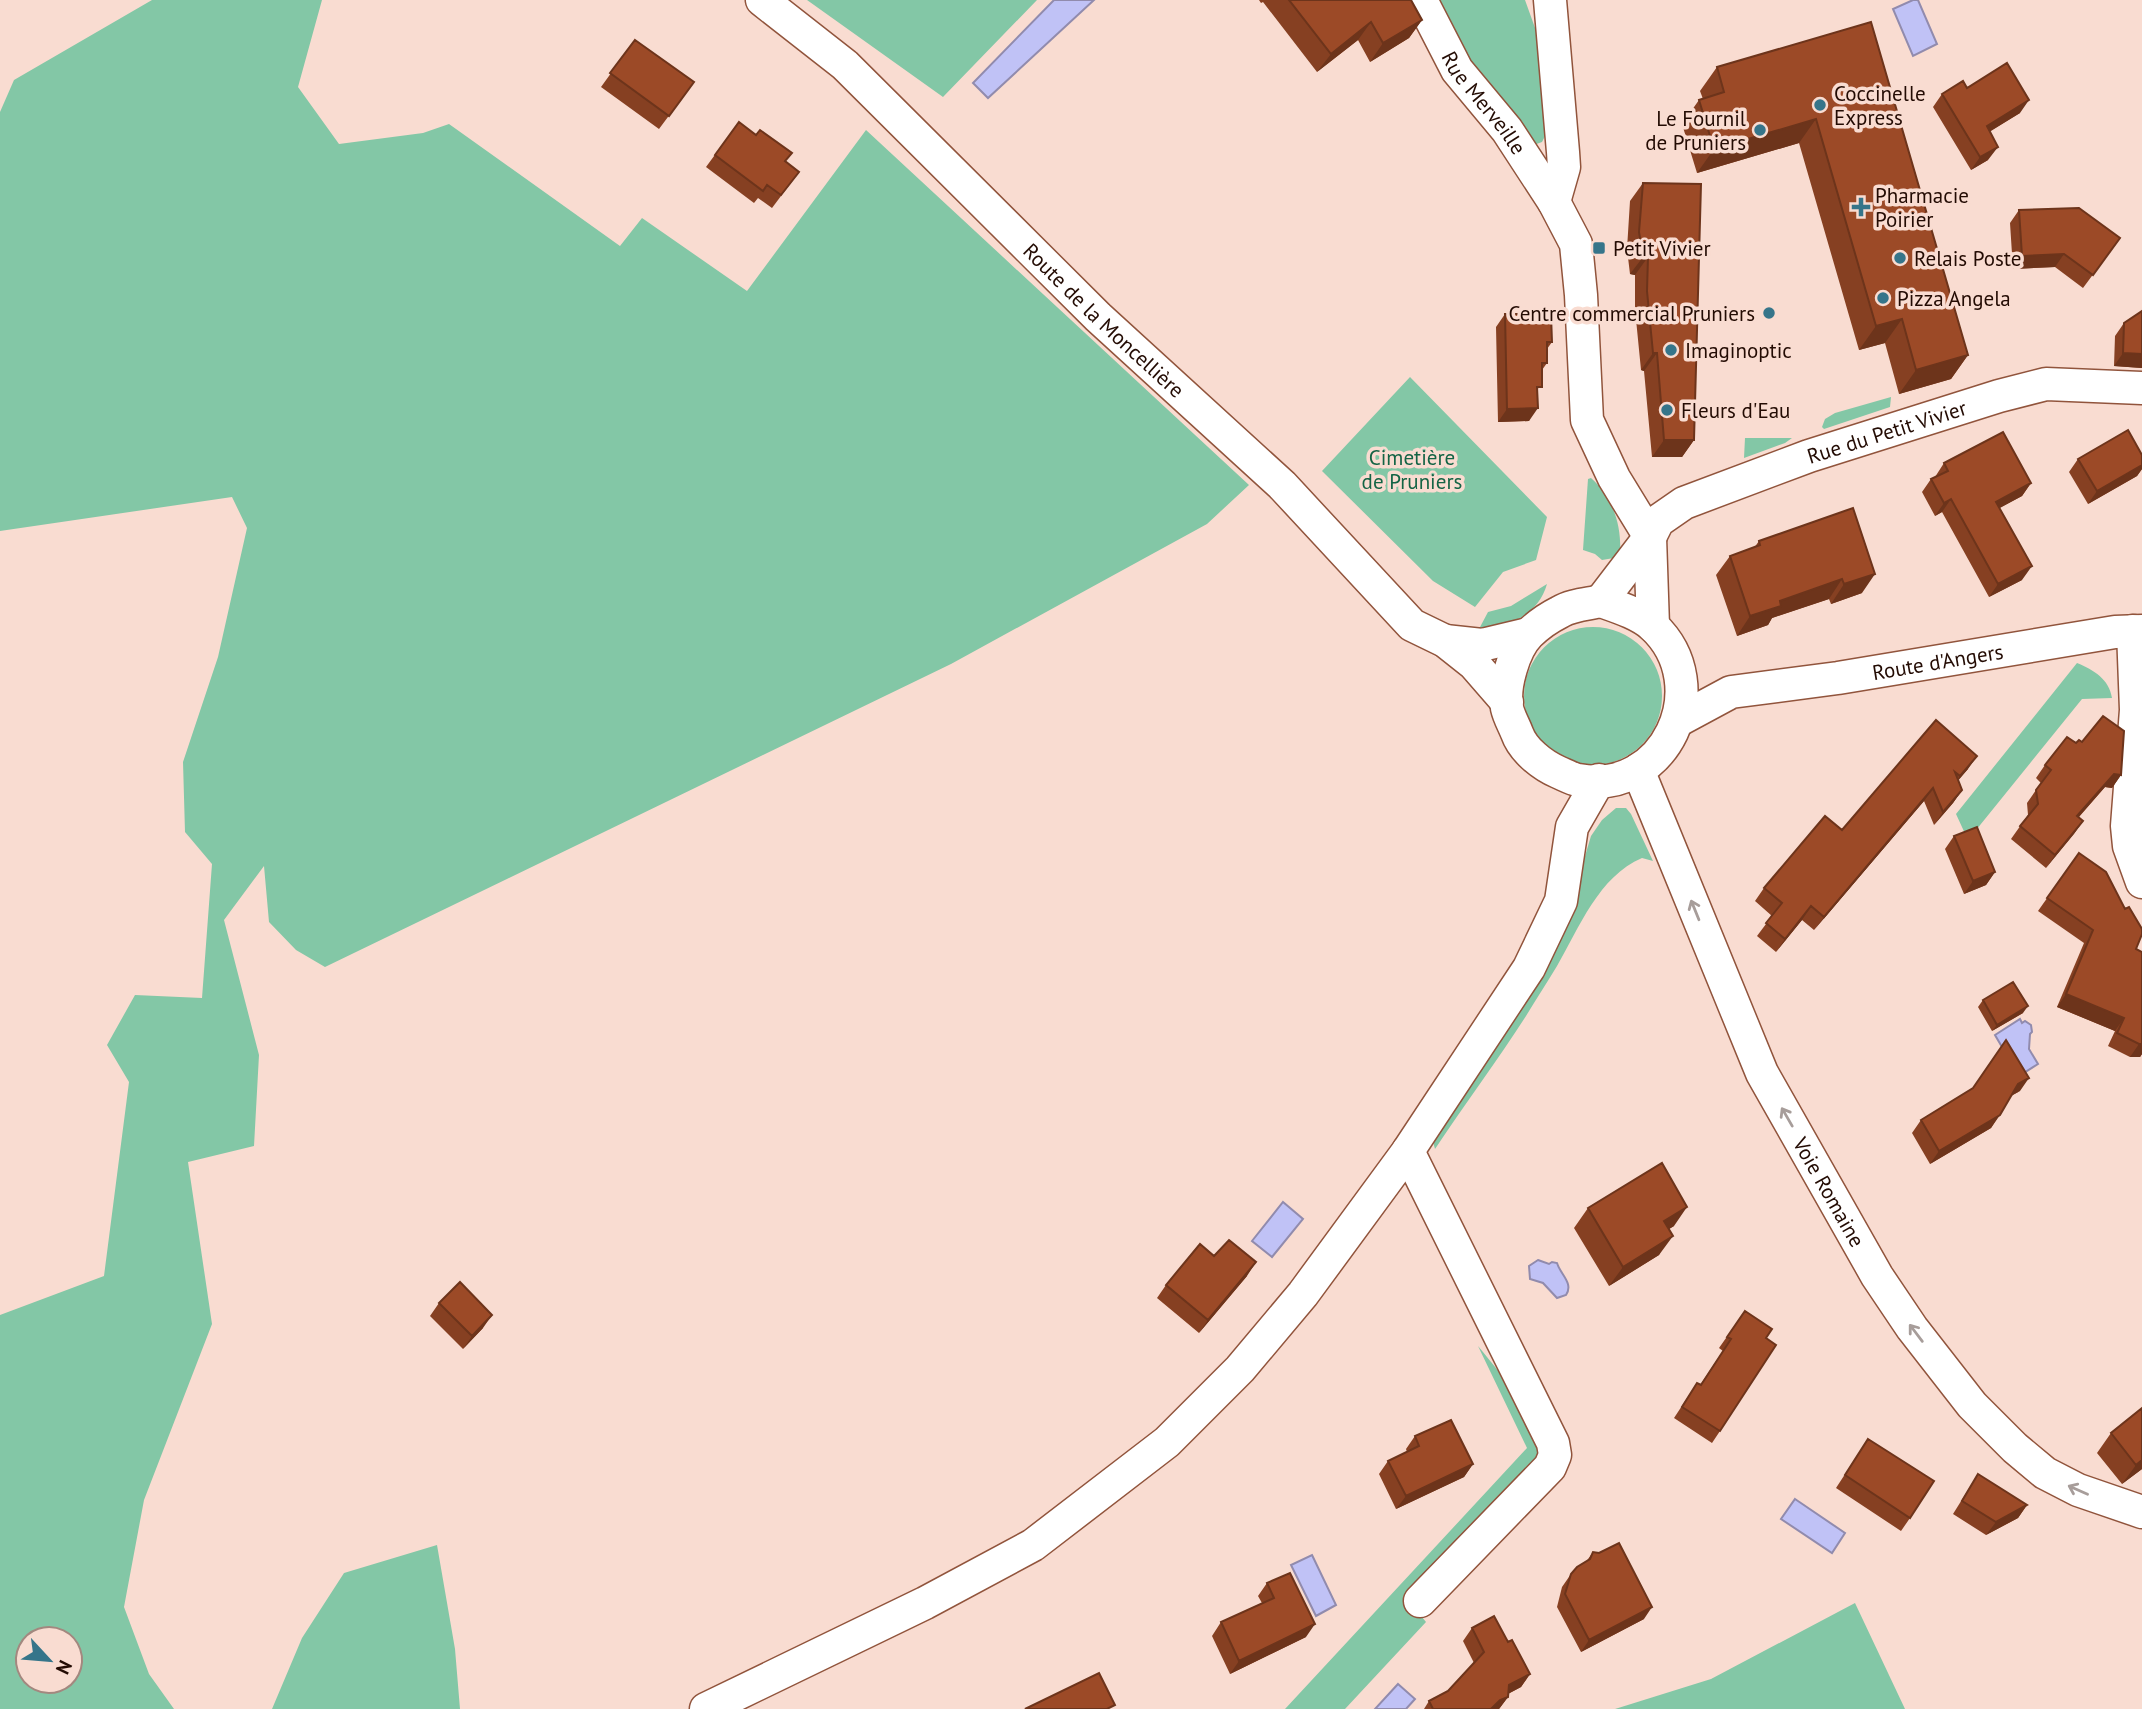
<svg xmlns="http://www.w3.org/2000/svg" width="2142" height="1709" font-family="'PT Sans',sans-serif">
<rect width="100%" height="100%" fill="#f9dcd1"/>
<!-- green -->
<path fill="#83c7a6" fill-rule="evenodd" d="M 152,0 L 322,0 L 298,87 L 339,144 L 423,133 L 449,124 L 620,246 L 642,218 L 747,291 L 866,130 L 1249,485 L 1207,524 L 951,664 L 325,967 L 296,950 L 269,922 L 264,866 L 224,920 L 259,1055 L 254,1146 L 188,1162 L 212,1324 L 144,1500 L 124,1607 L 149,1674 L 174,1709 L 0,1709 L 0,1315 L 104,1276 L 129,1082 L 107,1045 L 135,995 L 202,998 L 212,864 L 185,832 L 183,762 L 218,657 L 247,528 L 232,497 L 0,531 L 0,112 L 14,80 ZM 28,1639 L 70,1639 L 70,1681 L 28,1681 Z
M 807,0 L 1037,0 L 943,97 Z
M 1435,0 L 1525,0 L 1539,39 L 1547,132 L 1542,142 L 1531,146 L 1464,58 Z
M 1410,377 L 1547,517 L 1536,560 L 1503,572 L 1475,607 L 1433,581 L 1322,471 Z
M 1891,397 L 1890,407 L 1824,429 L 1822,427 L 1825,419 L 1835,413 Z
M 1745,438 L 1792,438 L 1785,443 L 1744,458 Z
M 1591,478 C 1614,499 1622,526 1620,557 L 1602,560 L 1595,554 L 1583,550 L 1588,479 Z
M 1547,584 C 1538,615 1510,627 1479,629 L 1488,612 L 1511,606 Z
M1524 696a69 69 0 1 1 138 0a69 69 0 1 1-138 0Z
M 2077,663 C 2094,670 2109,679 2112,698 L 2082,699 L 1968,840 L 1956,814 Z
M 1616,808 L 1626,808 L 1631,814 L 1653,861 L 1642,858 C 1599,876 1579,928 1557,966 C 1547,983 1536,999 1526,1016 C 1497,1061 1465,1104 1435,1149 L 1431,1134 L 1572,900 L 1591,836 L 1602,820 Z
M 1478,1346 C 1499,1372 1546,1425 1542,1460 L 1410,1602 L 1426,1622 L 1345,1709 L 1285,1709 L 1527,1448 Z
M 437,1545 L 455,1649 L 460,1709 L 272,1709 L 302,1638 L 344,1573 Z
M 1855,1603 L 1905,1709 L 1615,1709 L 1711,1679 Z"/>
<!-- water -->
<path fill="#c0c2f6" stroke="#918bad" stroke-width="2" d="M 1054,0 L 1094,0 L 988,98 L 973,83 Z
M 1913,0 L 1918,0 L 1937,44 L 1913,56 L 1893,9 Z
M 2020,1019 L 2022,1023 L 2025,1021 L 2031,1025 L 2032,1032 L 2030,1034 L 2029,1049 L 2038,1064 L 2019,1076 L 1995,1035 Z
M 1283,1202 L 1303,1219 L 1272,1257 L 1252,1241 Z
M 1538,1260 L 1549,1264 L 1552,1262 L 1557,1263 C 1560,1274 1574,1283 1566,1295 L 1557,1298 L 1543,1283 L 1530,1279 L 1529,1266 Z
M 1795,1499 L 1845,1533 L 1832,1553 L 1781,1519 Z
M 1312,1555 L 1336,1605 L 1316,1616 L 1291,1565 Z
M 1398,1684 L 1415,1699 L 1406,1709 L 1375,1709 Z"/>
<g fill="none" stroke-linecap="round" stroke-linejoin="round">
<!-- minor casing -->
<g stroke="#91543c" stroke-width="35">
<g id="minor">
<path id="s1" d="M 762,0 L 845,65 L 1098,317 L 1282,485 L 1412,625 L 1445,641 L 1474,664 L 1507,702"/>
<path id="s2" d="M 1421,0 L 1457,70 L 1507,130 L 1554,202 L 1576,244 L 1581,295 L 1587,420 L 1614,478 L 1650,537 L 1653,626"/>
<path d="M 1550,0 L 1563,152 L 1564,167 L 1554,202"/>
<path id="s3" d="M 1601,601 L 1650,537 L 1658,521 L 1684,503 L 1809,456 L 1999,396 L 2046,384 L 2142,388"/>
<path d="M 1601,601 C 1618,607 1640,614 1653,626 C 1717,686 1665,797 1578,780 C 1572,779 1565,775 1558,772 C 1542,765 1523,750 1517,733 C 1514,725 1509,717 1507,708 C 1503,687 1514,649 1529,634 C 1537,626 1550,617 1560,612 C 1571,605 1588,604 1601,601 Z"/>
<path d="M 2133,631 L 2136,710 L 2127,826 L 2129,846 L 2142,882"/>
<path d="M 1445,641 L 1482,645 L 1528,634"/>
<path id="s4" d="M 1679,720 L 1731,692 L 1838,678 L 2115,632 L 2142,631"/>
<path id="s5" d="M 1638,770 L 1762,1073 L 1877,1276 L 1912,1328 L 1972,1405 L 2015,1448 L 2045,1473 L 2078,1490 L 2142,1512"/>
<path d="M 1408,1151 L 1553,1443 L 1555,1455 L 1550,1467 L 1420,1601"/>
<path d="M 706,1709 L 925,1603 L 1033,1545 L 1167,1442 L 1240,1369 L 1303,1294 L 1408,1151 L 1529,968 L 1561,901 L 1572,827 L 1599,780"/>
</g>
</g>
<!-- minor -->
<use href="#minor" stroke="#fff" stroke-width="32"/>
</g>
<!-- wall -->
<path fill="#864022" d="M 1259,0 L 1411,0 L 1422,20 L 1409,38 L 1370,62 L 1358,40 L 1317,72 L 1263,2 L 1261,3 Z
M 1871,22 L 1968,355 L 1951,379 L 1899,394 L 1885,343 L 1859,350 L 1799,143 L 1697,173 L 1682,124 L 1699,100 L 1703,99 L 1700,91 L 1717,67 Z
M 635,40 L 694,82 L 659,129 L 601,87 Z
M 1967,88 L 2020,113 L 1990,131 L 1988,160 L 1971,170 L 1933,107 L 1942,94 Z
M 739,122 L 786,162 L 799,172 L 772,208 L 758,198 L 754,203 L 706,167 Z
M 1643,183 L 1694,440 L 1682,457 L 1652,457 L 1644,371 L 1641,370 L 1635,309 L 1635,275 L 1630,274 L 1627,249 L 1630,201 Z
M 2019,210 L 2120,238 L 2083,288 L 2055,267 L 2013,269 L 2010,223 Z
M 1520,310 L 1546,315 L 1552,342 L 1547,349 L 1547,363 L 1542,370 L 1537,394 L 1529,421 L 1498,422 L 1496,327 L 1505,314 L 1517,314 Z
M 2124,323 L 2142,368 L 2114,366 L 2115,336 Z
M 2142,455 L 2142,469 L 2137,476 L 2088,504 L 2069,472 L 2078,459 Z
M 1944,463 L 2031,483 L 2022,496 L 1999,508 L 2022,580 L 1989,597 L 1942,512 L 1935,516 L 1922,492 L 1931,479 L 1935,477 Z
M 1853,508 L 1862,593 L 1831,604 L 1829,599 L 1772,618 L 1768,625 L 1737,636 L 1716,575 L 1730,556 L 1754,548 L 1759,541 Z
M 1936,720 L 1968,769 L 1958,780 L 1962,790 L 1953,803 L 1934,825 L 1924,801 L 1814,930 L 1802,920 L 1776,952 L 1757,936 L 1772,916 L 1755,901 L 1764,888 L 1842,830 Z
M 2045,765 L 2121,775 L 2112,788 L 2105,787 L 2079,817 L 2083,821 L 2046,868 L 2011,839 L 2028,815 L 2027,803 L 2041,783 L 2036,778 Z
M 1954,836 L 1995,872 L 1986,885 L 1964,894 L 1945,849 Z
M 2079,853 L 2136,949 L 2142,952 L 2142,1054 L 2140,1057 L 2130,1057 L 2108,1046 L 2115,1031 L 2057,1007 L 2084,943 L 2038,911 Z
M 1983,1000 L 2023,1013 L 1992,1031 L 1978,1007 Z
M 2020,1091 L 2011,1096 L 1991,1128 L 1930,1164 L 1912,1133 L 1921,1120 Z
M 1588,1208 L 1674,1226 L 1669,1229 L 1659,1255 L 1609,1286 L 1574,1228 Z
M 1214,1256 L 1247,1276 L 1199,1333 L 1157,1298 L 1166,1285 Z
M 439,1303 L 483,1328 L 463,1349 L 430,1316 Z
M 1745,1311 L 1766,1338 L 1720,1431 L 1712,1443 L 1674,1418 L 1697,1383 L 1700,1385 L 1723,1351 L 1719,1348 Z
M 2142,1408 L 2142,1469 L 2122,1484 L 2097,1453 L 2111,1433 Z
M 1415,1436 L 1473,1464 L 1464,1477 L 1396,1509 L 1379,1474 L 1388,1461 L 1407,1452 L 1406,1449 Z
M 1868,1439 L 1910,1518 L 1901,1531 L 1836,1488 Z
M 1978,1474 L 2027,1505 L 2018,1518 L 1986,1535 L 1953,1514 Z
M 1593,1552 L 1644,1619 L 1581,1652 L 1557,1607 L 1562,1587 L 1571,1574 L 1586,1562 Z
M 1267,1583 L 1306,1637 L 1230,1674 L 1212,1636 L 1221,1622 L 1262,1603 L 1258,1596 Z
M 1472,1628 L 1508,1642 L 1530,1674 L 1521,1687 L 1508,1694 L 1508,1697 L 1499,1709 L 1424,1709 L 1429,1701 L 1448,1691 L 1474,1663 L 1463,1641 Z"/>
<!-- shaded-wall -->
<path fill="#6d341b" d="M 1422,20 L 1409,38 L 1370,62 L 1383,43 Z
M 1371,22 L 1358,40 L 1317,72 L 1331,54 Z
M 2029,100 L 2020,113 L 1978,139 L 1987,126 Z
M 1816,119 L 1799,143 L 1697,173 L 1714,149 Z
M 1998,147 L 1988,160 L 1971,170 L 1980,157 Z
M 2064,254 L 2055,267 L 2013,269 L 2022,256 Z
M 1643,257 L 1648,257 L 1635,275 L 1630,274 Z
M 1902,319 L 1885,343 L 1859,350 L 1876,326 Z
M 1653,353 L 1657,353 L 1644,371 L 1641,370 Z
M 2123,353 L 2142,354 L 2142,368 L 2114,366 Z
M 1968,355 L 1951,379 L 1899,394 L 1916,370 Z
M 1538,408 L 1529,421 L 1498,422 L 1507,409 Z
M 1664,440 L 1694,440 L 1682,457 L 1652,457 Z
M 2142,465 L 2142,469 L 2137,476 L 2088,504 L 2097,491 Z
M 2031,483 L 2022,496 L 1987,515 L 1996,502 Z
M 1951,499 L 1942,512 L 1935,516 L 1944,503 Z
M 2032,566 L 2022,580 L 1989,597 L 1998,584 Z
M 1875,574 L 1862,593 L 1831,604 L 1844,584 Z
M 1842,579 L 1829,599 L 1772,618 L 1768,625 L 1737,636 L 1750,616 L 1780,601 Z
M 1977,756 L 1968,769 L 1951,789 L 1960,776 Z
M 2114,774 L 2121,775 L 2112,788 L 2105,787 L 2068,829 L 2077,816 Z
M 1933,788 L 1924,801 L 1814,930 L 1824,917 Z
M 1962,790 L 1953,803 L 1934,825 L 1943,812 Z
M 2083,821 L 2074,834 L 2046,868 L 2055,855 Z
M 1995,872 L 1986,885 L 1964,894 L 1973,881 Z
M 1811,906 L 1802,920 L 1776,952 L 1785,939 Z
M 2066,994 L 2124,1018 L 2115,1031 L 2057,1007 Z
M 2028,1006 L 2023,1013 L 1992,1031 L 1997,1025 Z
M 2139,1044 L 2142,1044 L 2142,1054 L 2140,1057 L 2130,1057 Z
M 2029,1078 L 2020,1091 L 2009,1097 L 2018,1084 Z
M 2000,1115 L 1991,1128 L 1930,1164 L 1939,1151 Z
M 1687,1207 L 1674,1226 L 1651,1240 L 1664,1221 Z
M 1673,1236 L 1659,1255 L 1609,1286 L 1623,1267 Z
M 1256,1262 L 1247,1276 L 1199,1333 L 1208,1320 Z
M 492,1315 L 483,1328 L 463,1349 L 472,1336 Z
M 2142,1460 L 2142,1469 L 2122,1484 L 2136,1465 Z
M 1473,1464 L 1464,1477 L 1396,1509 L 1406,1496 Z
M 2027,1505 L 2018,1518 L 1986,1535 L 1996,1522 Z
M 1652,1607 L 1644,1619 L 1581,1652 L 1589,1640 Z
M 1315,1624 L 1306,1637 L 1230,1674 L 1239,1661 Z
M 1530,1674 L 1521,1687 L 1500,1698 L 1509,1685 Z
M 1508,1697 L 1499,1709 L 1491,1709 L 1500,1700 Z"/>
<!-- building -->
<path fill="#9c4a27" stroke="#6d341b" stroke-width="2" d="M 1289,0 L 1411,0 L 1422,20 L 1383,43 L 1371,22 L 1331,54 Z
M 1871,22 L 1968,355 L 1916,370 L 1902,319 L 1876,326 L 1816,119 L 1714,149 L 1699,100 L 1724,92 L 1717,67 Z
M 635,40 L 694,82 L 669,116 L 610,73 Z
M 2007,63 L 2029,100 L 1987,126 L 1998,147 L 1980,157 L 1942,94 L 1963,81 L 1967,88 Z
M 739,122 L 756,135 L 760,130 L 792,153 L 785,161 L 799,172 L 781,195 L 767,185 L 763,191 L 715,155 Z
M 1643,183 L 1701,184 L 1694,440 L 1664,440 L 1657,353 L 1653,353 L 1647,291 L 1648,257 L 1643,257 L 1639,232 Z
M 2079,208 L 2120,238 L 2093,275 L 2064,254 L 2022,256 L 2019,210 Z
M 1545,309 L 1546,315 L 1551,315 L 1552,342 L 1547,342 L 1547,363 L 1542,363 L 1542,387 L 1537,387 L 1538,408 L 1507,409 L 1505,314 L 1520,314 L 1520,310 Z
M 2142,311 L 2142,354 L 2123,353 L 2124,323 Z
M 2128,430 L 2142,455 L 2142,465 L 2097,491 L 2078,459 Z
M 2003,432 L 2031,483 L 1996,502 L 2032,566 L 1998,584 L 1951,499 L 1944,503 L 1931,479 L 1948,471 L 1944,463 Z
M 1853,508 L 1875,574 L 1844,584 L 1842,579 L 1780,601 L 1781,606 L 1750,616 L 1730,556 L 1760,545 L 1759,541 Z
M 2103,716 L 2124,731 L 2121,775 L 2114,774 L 2077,816 L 2083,821 L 2055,855 L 2020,826 L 2038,804 L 2036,790 L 2051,770 L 2045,765 L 2067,737 L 2076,743 L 2079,740 L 2082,742 Z
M 1936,720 L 1977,756 L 1960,776 L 1955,772 L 1962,790 L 1943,812 L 1933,788 L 1824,917 L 1811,906 L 1785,939 L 1766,923 L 1782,903 L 1764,888 L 1825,816 L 1842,830 Z
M 1977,827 L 1995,872 L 1973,881 L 1954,836 Z
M 2079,853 L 2106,872 L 2125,909 L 2129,907 L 2142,929 L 2142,934 L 2136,949 L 2142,952 L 2142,1044 L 2139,1044 L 2117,1033 L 2124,1018 L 2066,994 L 2093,930 L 2047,898 Z
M 2013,982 L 2028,1006 L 1997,1025 L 1983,1000 Z
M 2006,1040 L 2029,1078 L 2018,1084 L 2000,1115 L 1939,1151 L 1921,1120 L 1973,1088 Z
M 1662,1163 L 1687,1207 L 1664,1221 L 1673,1236 L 1623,1267 L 1588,1208 Z
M 1229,1240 L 1256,1262 L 1208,1320 L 1166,1285 L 1200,1244 L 1214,1256 Z
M 460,1282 L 492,1315 L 472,1336 L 439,1303 Z
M 1745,1311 L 1772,1329 L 1766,1338 L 1776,1345 L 1720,1431 L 1682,1407 L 1697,1383 L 1701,1385 L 1731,1339 L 1727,1337 Z
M 2142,1408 L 2142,1460 L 2136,1465 L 2111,1433 Z
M 1451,1420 L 1473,1464 L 1406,1496 L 1388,1461 L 1419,1446 L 1415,1436 Z
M 1868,1439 L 1934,1481 L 1910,1518 L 1845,1475 Z
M 1978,1474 L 2027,1505 L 1996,1522 L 1962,1501 Z
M 1619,1543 L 1652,1607 L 1589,1640 L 1565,1594 L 1571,1574 L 1577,1567 L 1590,1559 L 1593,1552 L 1599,1553 Z
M 1290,1573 L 1315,1624 L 1239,1661 L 1221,1622 L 1274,1598 L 1267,1583 Z
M 1494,1616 L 1508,1642 L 1512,1640 L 1530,1674 L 1509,1685 L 1508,1697 L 1500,1700 L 1491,1709 L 1433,1709 L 1429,1701 L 1448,1691 L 1484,1652 L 1472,1628 Z
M 1099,1673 L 1115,1705 L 1107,1709 L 1025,1709 Z"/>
<!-- one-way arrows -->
<defs><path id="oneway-shaft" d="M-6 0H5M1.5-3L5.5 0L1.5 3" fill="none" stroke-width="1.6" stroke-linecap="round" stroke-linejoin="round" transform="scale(1.75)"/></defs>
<g stroke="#a79d9a">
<use href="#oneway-shaft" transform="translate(1695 910) rotate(-112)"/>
<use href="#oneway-shaft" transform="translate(1787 1117) rotate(-120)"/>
<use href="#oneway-shaft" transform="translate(1916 1333) rotate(-127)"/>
<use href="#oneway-shaft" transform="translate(2078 1490) rotate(-156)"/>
</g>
<!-- markers -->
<g fill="#36758a" stroke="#f9dcd1" stroke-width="2.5">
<circle cx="1820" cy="105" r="7"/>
<circle cx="1760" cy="130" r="7"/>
<path d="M1857.5 196.5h7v7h7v7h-7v7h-7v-7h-7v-7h7z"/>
<rect x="1592" y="241" width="14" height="14" rx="3.5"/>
<circle cx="1900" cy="258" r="7"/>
<circle cx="1883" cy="298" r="7"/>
<circle cx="1769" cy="313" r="7"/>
<circle cx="1671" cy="350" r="7"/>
<circle cx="1667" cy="410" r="7"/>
</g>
<g text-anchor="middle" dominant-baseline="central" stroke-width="7" stroke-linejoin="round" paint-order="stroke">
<!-- poi labels -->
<g font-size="21" fill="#230b03" stroke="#f9dcd1" text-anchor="start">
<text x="1834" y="93">Coccinelle<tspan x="1834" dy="24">Express</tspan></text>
<text x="1746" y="118" text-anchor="end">Le Fournil<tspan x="1746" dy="24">de Pruniers</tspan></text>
<text x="1875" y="195">Pharmacie<tspan x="1875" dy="24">Poirier</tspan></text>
<text x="1613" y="248">Petit Vivier</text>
<text x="1914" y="258">Relais Poste</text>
<text x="1897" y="298">Pizza Angela</text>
<text x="1755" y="313" text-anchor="end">Centre commercial Pruniers</text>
<text x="1685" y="350">Imaginoptic</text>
<text x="1681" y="410">Fleurs d'Eau</text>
</g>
<!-- street labels -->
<g font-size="21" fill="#230b03" stroke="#f9dcd1">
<text stroke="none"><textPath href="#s2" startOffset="121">Rue Merveille</textPath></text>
<text stroke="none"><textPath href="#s1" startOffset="469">Route de la Moncellière</textPath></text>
<text stroke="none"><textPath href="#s3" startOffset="345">Rue du Petit Vivier</textPath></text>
<text stroke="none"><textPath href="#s4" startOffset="268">Route d'Angers</textPath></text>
<text stroke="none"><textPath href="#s5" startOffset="464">Voie Romaine</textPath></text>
</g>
<!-- park labels -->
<g font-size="21" fill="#146445" stroke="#f9dcd1">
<text x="1412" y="457">Cimetière<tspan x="1412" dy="24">de Pruniers</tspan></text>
</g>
</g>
<!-- north arrow -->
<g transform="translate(49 1660) rotate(116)"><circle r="33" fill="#f9dcd1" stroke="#a3887f" stroke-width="2"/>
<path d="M0-5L12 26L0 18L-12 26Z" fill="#36758a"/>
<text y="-10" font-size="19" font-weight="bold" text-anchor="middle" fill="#230b03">N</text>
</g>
</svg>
